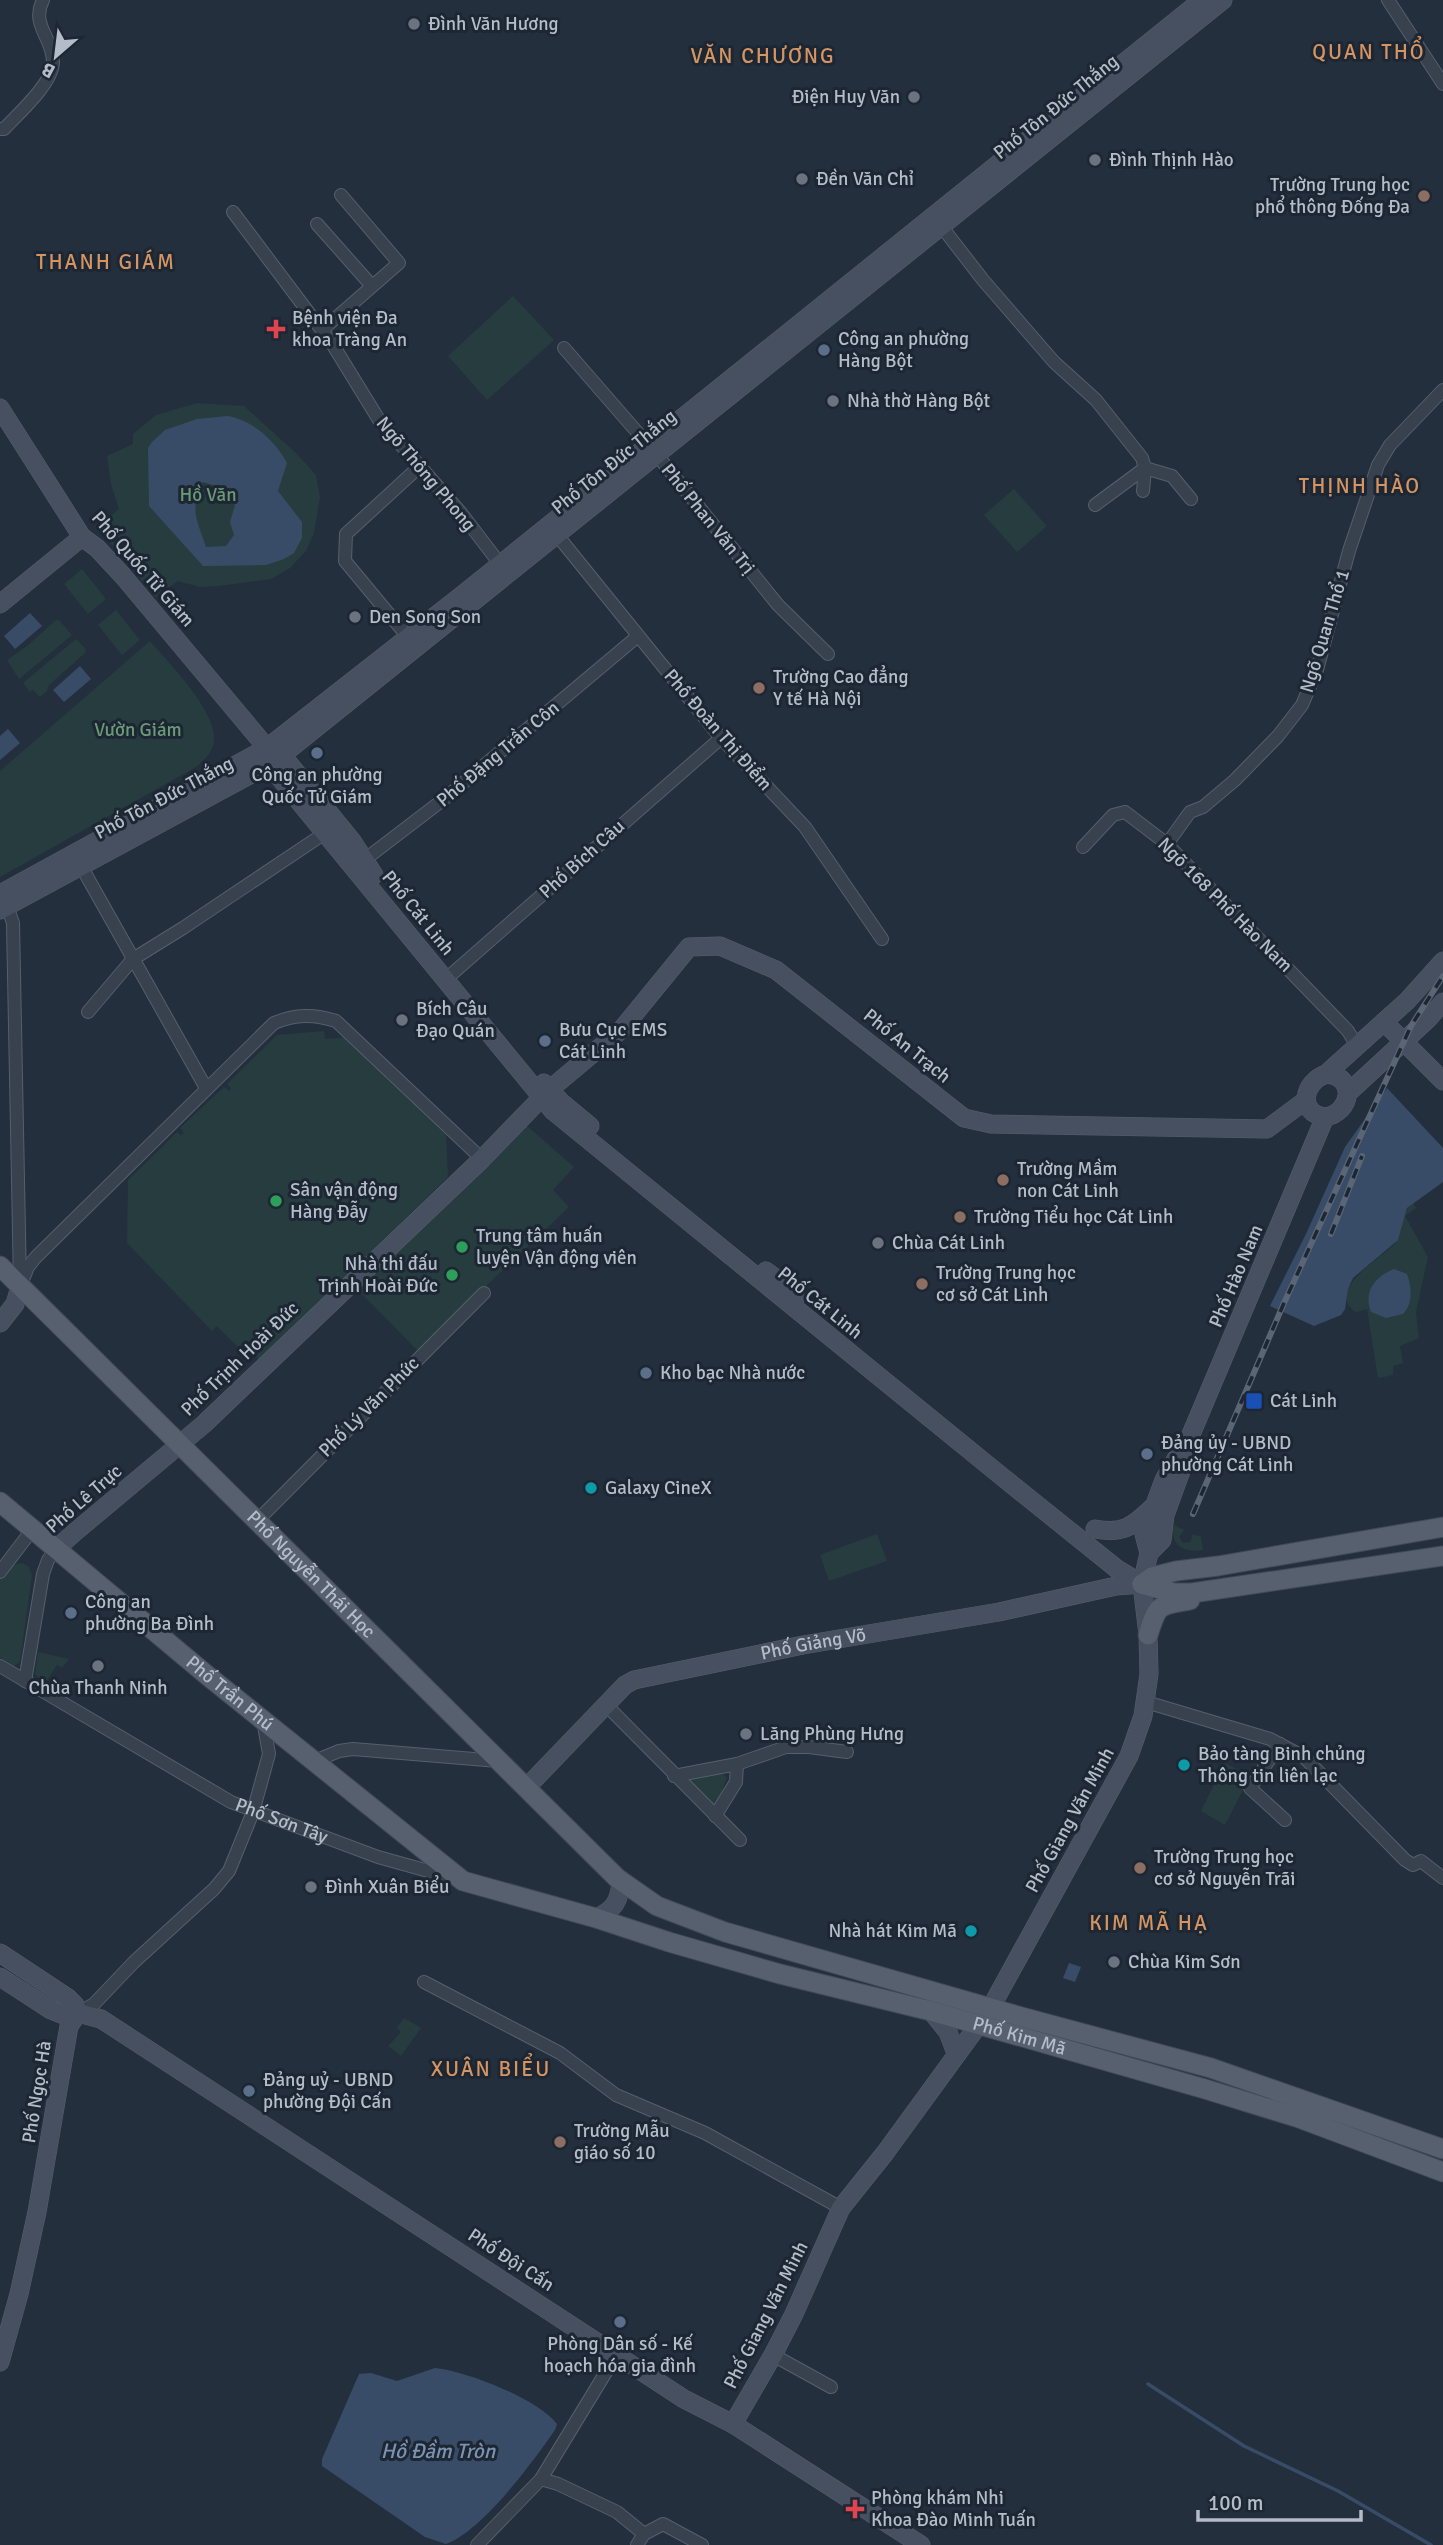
<svg xmlns="http://www.w3.org/2000/svg" width="1443" height="2545" font-family="Signika,sans-serif">
<rect width="100%" height="100%" fill="#242f3e"/>
<!-- green -->
<path fill="#263c3f" d="M 513,296 L 554,340 L 487,400 L 448,356 Z
M 197,403 L 244,406 L 296,453 L 316,475 L 320,497 L 314,533 L 306,551 L 290,568 L 271,579 L 218,586 L 200,587 L 178,581 L 155,597 L 97,527 L 119,509 L 111,484 L 107,456 L 133,444 L 133,434 L 156,415 Z
M 1014,489 L 1047,526 L 1017,552 L 984,515 Z
M 82,569 L 106,599 L 88,614 L 64,584 Z
M 116,610 L 140,640 L 122,655 L 98,625 Z
M 56,620 L 59,620 L 72,635 L 19,679 L 7,660 L 27,646 Z
M 76,639 L 86,649 L 85,653 L 49,685 L 47,691 L 40,697 L 33,690 L 30,692 L 23,683 Z
M 150,641 C 168,662 223,717 213,746 C 210,755 203,761 196,767 L 0,877 L 0,771 Z
M 324,1031 L 325,1039 L 349,1037 L 446,1135 L 448,1177 L 259,1360 L 253,1353 L 248,1357 L 217,1326 L 212,1331 L 127,1243 L 128,1180 L 177,1132 L 181,1135 L 184,1133 L 180,1128 L 224,1087 L 229,1091 L 231,1088 L 227,1084 L 277,1035 Z
M 525,1124 L 574,1167 L 553,1190 L 569,1207 L 418,1351 L 355,1287 Z
M 1413,1203 L 1416,1208 L 1405,1216 L 1428,1257 L 1416,1312 L 1419,1338 L 1400,1346 L 1403,1363 L 1393,1366 L 1393,1375 L 1378,1378 L 1367,1309 L 1356,1312 C 1322,1290 1386,1256 1396,1242 C 1405,1229 1400,1213 1413,1203 Z
M 1174,1525 L 1184,1530 L 1179,1537 L 1183,1543 L 1190,1542 L 1193,1534 L 1201,1537 L 1203,1550 C 1185,1553 1169,1546 1174,1525 Z
M 877,1534 L 887,1561 L 829,1581 L 820,1555 Z
M 23,1563 L 29,1567 L 32,1575 L 20,1662 L 14,1666 L 0,1658 L 0,1580 L 13,1565 Z
M 38,1652 L 69,1659 L 62,1668 L 57,1665 L 44,1685 L 35,1674 Z
M 1225,1763 L 1250,1776 L 1225,1825 L 1201,1811 Z
M 722,1774 L 727,1777 L 717,1806 L 711,1806 L 689,1784 L 692,1779 Z
M 404,2018 L 421,2028 L 401,2056 L 388,2046 L 401,2032 L 397,2028 Z"/>
<!-- water -->
<path fill="#394c67" fill-rule="evenodd" d="M 227,416 C 251,419 276,441 287,463 L 278,491 L 302,522 L 302,538 L 294,553 L 284,559 L 266,565 L 203,566 L 149,506 L 148,448 L 152,442 L 165,430 L 197,419 ZM 203,482 L 219,487 L 235,505 L 230,522 L 234,535 L 226,546 L 206,547 C 197,520 189,509 203,482 Z
M 30,613 L 42,626 L 15,649 L 4,636 Z
M 80,666 L 91,679 L 64,702 L 53,690 Z
M 8,729 L 20,743 L 0,760 L 0,736 Z
M 1387,1088 L 1443,1148 L 1443,1182 L 1407,1208 L 1398,1240 L 1353,1278 L 1348,1289 L 1345,1309 L 1341,1315 L 1314,1326 L 1270,1306 L 1306,1234 L 1345,1147 Z
M 1394,1269 L 1407,1274 C 1412,1287 1413,1304 1403,1314 L 1386,1318 L 1371,1312 C 1363,1292 1375,1276 1394,1269 Z
M 1069,1963 L 1081,1967 L 1075,1982 L 1063,1978 Z
M 435,2368 C 466,2371 538,2399 557,2424 L 555,2430 C 532,2463 483,2530 446,2544 L 425,2537 L 322,2466 L 322,2459 L 359,2374 L 371,2373 L 397,2381 Z"/>
<g fill="none" stroke-linecap="round" stroke-linejoin="round">
<!-- stream -->
<path stroke="#394c67" stroke-width="3.5" d="M 1148,2384 L 1244,2446 L 1338,2491 L 1431,2545"/>
<!-- street casing -->
<g stroke="#565f6c" stroke-width="14">
<g id="street">
<path d="M 1388,0 L 1443,84"/>
<path d="M 0,129 L 4,129 C 18,114 52,84 53,63 C 54,39 30,25 43,0"/>
<path d="M 233,212 L 333,345 L 379,420 L 461,513 L 500,564"/>
<path d="M 317,224 L 372,286"/>
<path d="M 942,227 L 983,280 L 1054,362 L 1096,400 L 1142,458 L 1145,468 L 1143,491"/>
<path d="M 322,330 L 399,263 L 341,195"/>
<path d="M 564,348 L 657,455 L 778,605 L 828,654"/>
<path d="M 1095,505 L 1145,468 L 1172,476 L 1191,499"/>
<path d="M 553,530 L 721,738 L 805,827 L 882,939"/>
<path d="M 408,637 L 345,561 L 346,534 L 419,467"/>
<path d="M 1167,844 L 1190,812 L 1203,807 L 1235,780 L 1278,736 L 1302,705 L 1317,670 L 1349,551 L 1378,465 L 1390,445 L 1443,390"/>
<path d="M 1083,847 L 1113,815 L 1125,812 L 1167,844 L 1348,1031 L 1357,1046"/>
<path d="M 359,864 L 444,799 L 638,636"/>
<path d="M 81,866 L 206,1088"/>
<path d="M 5,900 L 13,923 L 20,1283"/>
<path d="M 445,980 L 721,738"/>
<path d="M 88,1012 L 133,959 L 183,928 L 325,833"/>
<path d="M 20,1287 L 28,1267 L 36,1257 L 274,1023 C 296,1014 314,1014 336,1021 L 482,1159"/>
<path d="M 256,1522 L 484,1293"/>
<path d="M 0,1572 L 32,1530"/>
<path id="s1" d="M 0,1666 L 231,1802 L 378,1857 L 457,1879"/>
<path d="M 25,1681 L 43,1574 L 48,1560 L 56,1549"/>
<path d="M 1146,1702 L 1270,1739 L 1304,1757 L 1405,1860 L 1413,1865 L 1421,1861 L 1443,1878"/>
<path d="M 606,1705 L 740,1840"/>
<path d="M 1280,1744 L 1250,1788 L 1285,1820"/>
<path d="M 315,1761 L 339,1751 L 353,1749 L 498,1761"/>
<path d="M 674,1776 L 737,1764"/>
<path d="M 715,1816 L 736,1782 L 737,1764 L 786,1747 L 809,1747 L 847,1752"/>
<path d="M 424,1982 L 560,2053 L 616,2095 L 705,2133 L 841,2208"/>
<path d="M 78,2013 L 94,2004 L 134,1962 L 214,1889 L 229,1871 L 253,1812 L 269,1754 L 263,1720"/>
<path d="M 773,2355 L 831,2387"/>
<path d="M 541,2479 L 558,2484 L 617,2512 L 644,2534"/>
<path d="M 477,2545 L 541,2479 L 617,2354"/>
<path d="M 637,2545 L 644,2534 L 663,2524 L 702,2545"/>
</g>
</g>
<!-- secondary casing -->
<g stroke="#565f6c" stroke-width="19">
<g id="secondary">
<path d="M 0,408 L 82,537 L 97,548 L 123,576 L 267,748 L 282,755 L 352,841 L 374,875"/>
<path d="M 0,604 L 82,537"/>
<path d="M 268,754 L 269,765 L 279,777 L 553,1111 L 1000,1475 L 1117,1569 L 1142,1584"/>
<path d="M 0,894 L 267,748 L 461,596 L 1202,0"/>
<path d="M 0,910 L 257,771 L 282,755 L 1223,0"/>
<path d="M 1384,1022 L 1443,1081"/>
<path d="M 1326,1074 C 1357,1076 1352,1113 1325,1117 C 1297,1113 1303,1082 1326,1074 L 1407,1001 L 1443,961"/>
<path d="M 544,1083 L 561,1102 L 590,1126"/>
<path d="M 1348,1093 L 1428,1019 L 1443,1002"/>
<path d="M 766,1271 L 798,1295"/>
<path d="M 0,1323 L 15,1304 L 20,1287"/>
<path d="M 1095,1529 C 1123,1534 1132,1527 1152,1508"/>
<path d="M 56,1549 L 75,1532 L 204,1424 L 482,1159 L 549,1090 L 622,1029 L 689,947 L 720,946 L 776,970 L 964,1118 L 991,1124 L 1267,1129 L 1306,1100"/>
<path d="M 1149,1553 L 1162,1540 L 1165,1515 L 1184,1463 L 1184,1451 L 1325,1117"/>
<path id="s2" d="M 526,1788 L 625,1685 L 634,1680 L 803,1645 L 999,1612 L 1116,1586 L 1142,1584"/>
<path d="M 596,1918 C 614,1910 620,1901 621,1880"/>
<path d="M 0,1953 L 68,1998 L 75,2005 L 78,2013"/>
<path d="M 0,1977 L 51,2010 L 66,2016 L 78,2013 L 101,2019 L 684,2399 L 733,2424 L 921,2545"/>
<path d="M 931,2011 L 948,2032 L 956,2053"/>
<path d="M 0,2362 L 19,2294 L 37,2212 L 69,2026 L 78,2013"/>
<path d="M 733,2424 L 773,2355 L 794,2314 L 841,2208 L 885,2153 L 990,2009 L 1129,1756 L 1143,1716 L 1149,1674 L 1148,1635 L 1142,1584 L 1149,1553 L 1144,1534 L 1164,1480 L 1176,1459 L 1184,1451"/>
</g>
</g>
<!-- primary casing -->
<g stroke="#414a57" stroke-width="21">
<g id="primary">
<path id="s3" d="M 0,1266 L 617,1878 L 657,1906 L 725,1932 L 1018,2016 L 1211,2068 L 1443,2149"/>
<path id="s4" d="M 0,1502 L 208,1676 L 463,1881 L 596,1918 L 669,1942 L 780,1974 L 931,2011 L 1205,2089 L 1299,2118 L 1443,2172"/>
<path d="M 1142,1584 L 1152,1577 L 1176,1571 L 1218,1566 L 1443,1527"/>
<path d="M 1142,1584 L 1174,1593 L 1192,1593 L 1443,1556"/>
<path d="M 1148,1635 C 1158,1603 1158,1606 1190,1600"/>
</g>
</g>
<!-- street -->
<use href="#street" stroke="#38414e" stroke-width="12"/>
<!-- secondary -->
<use href="#secondary" stroke="#465061" stroke-width="18"/>
<!-- primary -->
<use href="#primary" stroke="#56606e" stroke-width="19"/>
<!-- rail casing -->
<g stroke="#5a6575" stroke-width="6">
<path id="rail" d="M 1331,1234 L 1362,1156
M 1193,1514 L 1284,1303 L 1411,1026 L 1443,976"/>
</g>
<!-- rail -->
<use href="#rail" stroke="#1d2633" stroke-width="3.5" stroke-dasharray="10" stroke-linecap="butt"/>
</g>
<!-- markers -->
<g fill="#6b7280" stroke="#1d2633" stroke-width="2.5">
<circle cx="414" cy="24" r="7"/>
<circle cx="914" cy="97" r="7"/>
<circle cx="1095" cy="160" r="7"/>
<circle cx="802" cy="179" r="7"/>
<circle cx="833" cy="401" r="7"/>
<circle cx="355" cy="617" r="7"/>
<circle cx="402" cy="1020" r="7"/>
<circle cx="878" cy="1243" r="7"/>
<circle cx="98" cy="1666" r="7"/>
<circle cx="746" cy="1734" r="7"/>
<circle cx="311" cy="1887" r="7"/>
<circle cx="1114" cy="1962" r="7"/>
</g>
<g fill="#8d6e63" stroke="#1d2633" stroke-width="2.5">
<circle cx="1424" cy="196" r="7"/>
<circle cx="759" cy="688" r="7"/>
<circle cx="1003" cy="1180" r="7"/>
<circle cx="960" cy="1217" r="7"/>
<circle cx="922" cy="1284" r="7"/>
<circle cx="1140" cy="1868" r="7"/>
<circle cx="560" cy="2142" r="7"/>
</g>
<g fill="#e0444e" stroke="#1d2633" stroke-width="2.5">
<path d="M272.5 318.5h7v7h7v7h-7v7h-7v-7h-7v-7h7z"/>
<path d="M851.5 2498.5h7v7h7v7h-7v7h-7v-7h-7v-7h7z"/>
</g>
<g fill="#5c6f8a" stroke="#1d2633" stroke-width="2.5">
<circle cx="824" cy="350" r="7"/>
<circle cx="317" cy="753" r="7"/>
<circle cx="545" cy="1041" r="7"/>
<circle cx="646" cy="1373" r="7"/>
<circle cx="1147" cy="1454" r="7"/>
<circle cx="71" cy="1613" r="7"/>
<circle cx="249" cy="2091" r="7"/>
<circle cx="620" cy="2322" r="7"/>
</g>
<g fill="#2e9e5b" stroke="#1d2633" stroke-width="2.5">
<circle cx="276" cy="1201" r="7"/>
<circle cx="462" cy="1247" r="7"/>
<circle cx="452" cy="1275" r="7"/>
</g>
<rect fill="#1a4fb4" stroke="#1d2633" stroke-width="2.5" x="1245" y="1392" width="18" height="18" rx="3.5"/>
<g fill="#0f9aa8" stroke="#1d2633" stroke-width="2.5">
<circle cx="591" cy="1488" r="7"/>
<circle cx="1184" cy="1765" r="7"/>
<circle cx="971" cy="1931" r="7"/>
</g>
<g text-anchor="middle" dominant-baseline="central" stroke-width="6" stroke-linejoin="round" paint-order="stroke">
<!-- poi labels -->
<g font-size="19" fill="#b4bcc9" stroke="#1d2633" text-anchor="start">
<text x="428" y="24">Đình Văn Hương</text>
<text x="900" y="97" text-anchor="end">Điện Huy Văn</text>
<text x="1109" y="160">Đình Thịnh Hào</text>
<text x="816" y="179">Đền Văn Chỉ</text>
<text x="1410" y="185" text-anchor="end">Trường Trung học<tspan x="1410" dy="22">phổ thông Đống Đa</tspan></text>
<text x="292" y="318">Bệnh viện Đa<tspan x="292" dy="22">khoa Tràng An</tspan></text>
<text x="838" y="339">Công an phường<tspan x="838" dy="22">Hàng Bột</tspan></text>
<text x="847" y="401">Nhà thờ Hàng Bột</text>
<text x="369" y="617">Den Song Son</text>
<text x="773" y="677">Trường Cao đẳng<tspan x="773" dy="22">Y tế Hà Nội</tspan></text>
<text x="317" y="775" text-anchor="middle">Công an phường<tspan x="317" dy="22">Quốc Tử Giám</tspan></text>
<text x="416" y="1009">Bích Câu<tspan x="416" dy="22">Đạo Quán</tspan></text>
<text x="559" y="1030">Bưu Cục EMS<tspan x="559" dy="22">Cát Linh</tspan></text>
<text x="1017" y="1169">Trường Mầm<tspan x="1017" dy="22">non Cát Linh</tspan></text>
<text x="290" y="1190">Sân vận động<tspan x="290" dy="22">Hàng Đẫy</tspan></text>
<text x="974" y="1217">Trường Tiểu học Cát Linh</text>
<text x="476" y="1236">Trung tâm huấn<tspan x="476" dy="22">luyện Vận động viên</tspan></text>
<text x="892" y="1243">Chùa Cát Linh</text>
<text x="438" y="1264" text-anchor="end">Nhà thi đấu<tspan x="438" dy="22">Trịnh Hoài Đức</tspan></text>
<text x="936" y="1273">Trường Trung học<tspan x="936" dy="22">cơ sở Cát Linh</tspan></text>
<text x="660" y="1373">Kho bạc Nhà nước</text>
<text x="1270" y="1401">Cát Linh</text>
<text x="1161" y="1443">Đảng ủy - UBND<tspan x="1161" dy="22">phường Cát Linh</tspan></text>
<text x="605" y="1488">Galaxy CineX</text>
<text x="85" y="1602">Công an<tspan x="85" dy="22">phường Ba Đình</tspan></text>
<text x="98" y="1688" text-anchor="middle">Chùa Thanh Ninh</text>
<text x="760" y="1734">Lăng Phùng Hưng</text>
<text x="1198" y="1754">Bảo tàng Binh chủng<tspan x="1198" dy="22">Thông tin liên lạc</tspan></text>
<text x="1154" y="1857">Trường Trung học<tspan x="1154" dy="22">cơ sở Nguyễn Trãi</tspan></text>
<text x="325" y="1887">Đình Xuân Biểu</text>
<text x="957" y="1931" text-anchor="end">Nhà hát Kim Mã</text>
<text x="1128" y="1962">Chùa Kim Sơn</text>
<text x="263" y="2080">Đảng uỷ - UBND<tspan x="263" dy="22">phường Đội Cấn</tspan></text>
<text x="574" y="2131">Trường Mẫu<tspan x="574" dy="22">giáo số 10</tspan></text>
<text x="620" y="2344" text-anchor="middle">Phòng Dân số - Kế<tspan x="620" dy="22">hoạch hóa gia đình</tspan></text>
<text x="871" y="2498">Phòng khám Nhi<tspan x="871" dy="22">Khoa Đào Minh Tuấn</tspan></text>
</g>
<!-- street labels -->
<g font-size="19" fill="#b4bcc9" stroke="#1d2633">
<text transform="translate(1056 107) rotate(-39)">Phố Tôn Đức Thắng</text>
<text transform="translate(614 462) rotate(-39)">Phố Tôn Đức Thắng</text>
<text transform="translate(426 474) rotate(50)">Ngõ Thông Phong</text>
<text transform="translate(708 519) rotate(51)">Phố Phan Văn Trị</text>
<text transform="translate(143 569) rotate(49)">Phố Quốc Tử Giám</text>
<text transform="translate(1325 631) rotate(-73)">Ngõ Quan Thổ 1</text>
<text transform="translate(718 730) rotate(49)">Phố Đoàn Thị Điểm</text>
<text transform="translate(498 754) rotate(-40)">Phố Đặng Trần Côn</text>
<text transform="translate(164 798) rotate(-28)">Phố Tôn Đức Thắng</text>
<text transform="translate(582 859) rotate(-42)">Phố Bích Câu</text>
<text transform="translate(1225 905) rotate(45)">Ngõ 168 Phố Hào Nam</text>
<text transform="translate(418 913) rotate(51)">Phố Cát Linh</text>
<text transform="translate(907 1046) rotate(39)">Phố An Trạch</text>
<text transform="translate(1236 1276) rotate(-67)">Phố Hào Nam</text>
<text transform="translate(820 1303) rotate(39)">Phố Cát Linh</text>
<text transform="translate(240 1359) rotate(-44)">Phố Trịnh Hoài Đức</text>
<text transform="translate(369 1407) rotate(-45)">Phố Lý Văn Phức</text>
<text transform="translate(84 1499) rotate(-41)">Phố Lê Trực</text>
<text stroke="none"><textPath href="#s3" startOffset="438">Phố Nguyễn Thái Học</textPath></text>
<text stroke="none"><textPath href="#s2" startOffset="336">Phố Giảng Võ</textPath></text>
<text stroke="none"><textPath href="#s4" startOffset="299">Phố Trần Phú</textPath></text>
<text transform="translate(1070 1820) rotate(-61)">Phố Giang Văn Minh</text>
<text stroke="none"><textPath href="#s1" startOffset="322">Phố Sơn Tây</textPath></text>
<text stroke="none"><textPath href="#s4" startOffset="1176">Phố Kim Mã</textPath></text>
<text transform="translate(37 2092) rotate(-81)">Phố Ngọc Hà</text>
<text transform="translate(511 2260) rotate(33)">Phố Đội Cấn</text>
<text transform="translate(766 2315) rotate(-63)">Phố Giang Văn Minh</text>
</g>
<!-- park labels -->
<g font-size="19" fill="#6b9a76" stroke="#1d2633">
<text x="208" y="495">Hồ Văn</text>
<text x="138" y="730">Vườn Giám</text>
</g>
<!-- neighbourhood labels -->
<g font-size="21" letter-spacing="2" fill="#d59563" stroke="#1d2633">
<text x="1369" y="52">QUAN THỔ</text>
<text x="763" y="56">VĂN CHƯƠNG</text>
<text x="106" y="262">THANH GIÁM</text>
<text x="1360" y="486">THỊNH HÀO</text>
<text x="1149" y="1923">KIM MÃ HẠ</text>
<text x="491" y="2069">XUÂN BIỂU</text>
</g>
<!-- water labels -->
<g font-size="21" font-style="italic" fill="#7c92b1" stroke="#1d2633">
<text x="438" y="2451">Hồ Đầm Tròn</text>
</g>
</g>
<!-- north arrow -->
<g transform="translate(56 56) rotate(208)" stroke="#1d2633" stroke-width="5" paint-order="stroke">
<path d="M0-5L12 26L0 18L-12 26Z" fill="#b4bcc9"/>
<text y="-10" font-size="19" font-weight="bold" text-anchor="middle" fill="#b4bcc9">B</text>
</g>
<!-- scale -->
<path d="M1198 2510v10h163v-10" fill="none" stroke="#b4bcc9" stroke-width="3.5"/>
<text x="1208" y="2510" font-size="21" fill="#b4bcc9" stroke="#1d2633" stroke-width="5" paint-order="stroke">100 m</text>
</svg>
